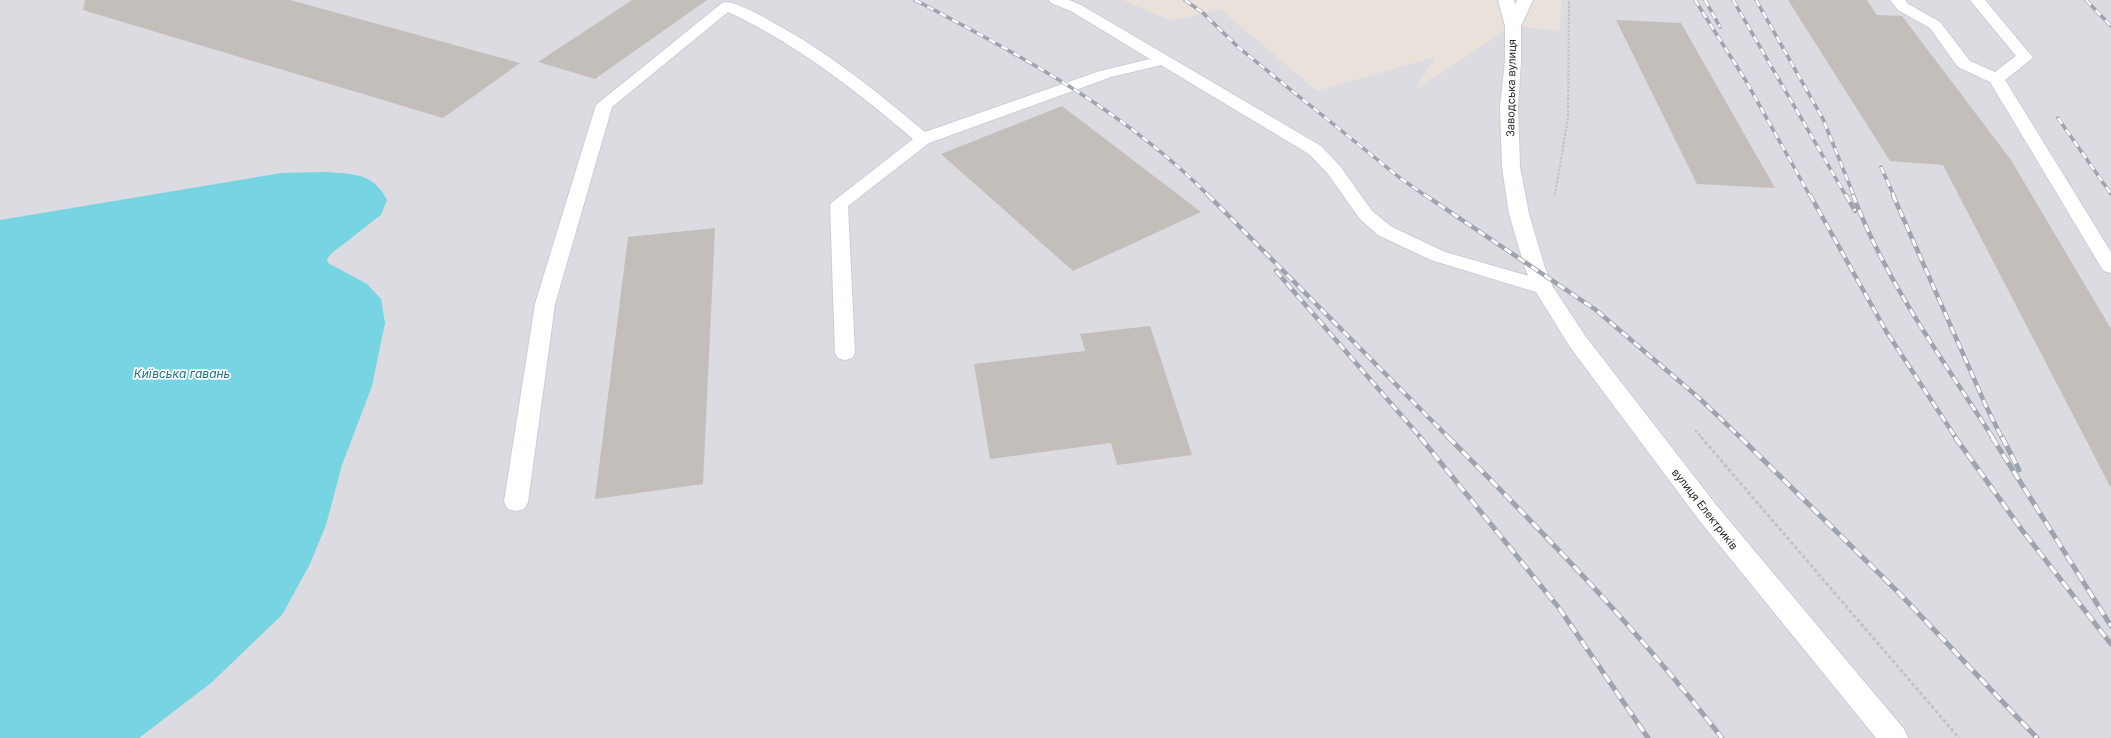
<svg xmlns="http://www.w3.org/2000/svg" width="2111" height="738" font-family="Inter,sans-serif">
<rect width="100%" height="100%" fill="#e9e1da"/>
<!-- industrial -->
<path fill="#dcdbe2" d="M 0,0 L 1122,0 L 1172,21 L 1220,9 L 1317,91 L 1435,57 L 1415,90 L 1513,26 L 1560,31 L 1561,0 L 2111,0 L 2111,738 L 139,738 L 211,683 L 282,615 L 310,564 L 326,525 L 342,465 L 367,284 L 343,273 L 328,263 L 327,259 L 332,253 L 381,216 L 357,174 L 325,172 L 281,173 L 0,220 Z"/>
<!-- water -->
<path fill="#77d4e2" d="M 325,172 C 352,174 373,172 387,200 L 381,215 L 332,253 L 327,259 L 328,263 L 367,284 L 381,299 L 385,323 L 372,386 L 342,465 L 326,525 L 310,564 L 282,615 L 211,683 L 139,738 L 0,738 L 0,220 L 281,173 Z"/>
<!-- building -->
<path fill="#c4beba" d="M 85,0 L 290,0 L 520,63 L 443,118 L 83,10 Z
M 632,0 L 707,0 L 595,79 L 538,62 Z
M 1788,0 L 1867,0 L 1877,15 L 1902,16 L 2011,160 L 2111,329 L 2111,488 L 1943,165 L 1890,161 Z
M 1616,20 L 1681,23 L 1775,188 L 1697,184 Z
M 1062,106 L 1201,212 L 1073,271 L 941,154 Z
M 715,228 L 703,484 L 595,499 L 628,237 Z
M 1150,326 L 1192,455 L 1117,465 L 1111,443 L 990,459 L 974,364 L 1085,351 L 1080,334 Z"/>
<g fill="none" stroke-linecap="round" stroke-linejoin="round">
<!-- lane casing -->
<g stroke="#c9ced8" stroke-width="2">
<path id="lane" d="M 1049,0 L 1069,0 L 1081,5 L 1321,146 L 1340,166 L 1372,211 L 1392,227 L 1445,252 L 1550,282 L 1553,287 L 1550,292 L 1543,293 L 1536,292 L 1431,260 L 1378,235 L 1360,219 L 1328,174 L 1309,154 L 1161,65 L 1111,77 L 929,143 L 848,206 L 855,353 L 852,358 L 845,360 L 838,358 L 835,353 L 830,204 L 913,139 C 855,90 797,44 728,12 L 612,107 L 555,304 L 528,502 L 524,509 L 516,511 L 508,509 L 504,502 L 535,304 L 596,105 L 722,3 L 727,2 C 742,5 758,14 772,22 C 828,52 877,92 925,132 L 1100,71 L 1150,59 L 1071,11 L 1051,3 Z
M 1890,0 L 1905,0 L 1908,4 L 1940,22 L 1970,61 L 1995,72 L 2016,56 L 1970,0 L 1985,0 L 2030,54 L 2033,57 L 2030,60 L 2005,80 L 2111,252 L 2111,273 L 2104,271 L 2101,267 L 1990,82 L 1958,67 L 1930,28 L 1898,10 Z"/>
</g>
<!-- secondary casing -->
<g stroke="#c9ced8" stroke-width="2">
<path id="secondary" d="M 1498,0 L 1514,0 L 1515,5 L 1517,0 L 1533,0 L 1521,26 L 1521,61 L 1518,107 L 1520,167 L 1529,214 L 1545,268 L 1553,287 L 1586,337 L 1717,506 L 1904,729 L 1908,738 L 1876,738 L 1699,520 L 1570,347 L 1533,287 L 1525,268 L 1509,214 L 1502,167 L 1500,107 L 1505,61 L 1505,26 Z"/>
</g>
<!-- path-far2 -->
<path stroke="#c3c3c3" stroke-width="2" stroke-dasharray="2.5 1.5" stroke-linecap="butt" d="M 1555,195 L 1568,118 L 1569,0"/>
<!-- path-far1 -->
<path stroke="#c3c3c3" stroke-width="2.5" stroke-dasharray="3 2" stroke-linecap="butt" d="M 1695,430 L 1702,438"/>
<!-- path -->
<path stroke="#c3c3c3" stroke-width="3" stroke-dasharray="3.5 2.5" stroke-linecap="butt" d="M 1701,437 L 1959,738"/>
<!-- lane -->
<use href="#lane" fill="#fff" fill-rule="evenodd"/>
<!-- secondary -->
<use href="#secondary" fill="#fff" fill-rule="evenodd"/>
<!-- rail-far2 casing -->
<g stroke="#9ea3b0" stroke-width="3.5">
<path id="rail-far2" d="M 915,0 C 1020,55 1125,111 1209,196
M 1185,0 L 1203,13 L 1238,47 L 1400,178 L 1426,196
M 1695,0 L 1746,81 L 1810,196
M 1705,0 L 1720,27
M 1733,0 L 1846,196
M 1756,0 L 1823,119 L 1854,196
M 2086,0 L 2111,26
M 2058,118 L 2111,194
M 1881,167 L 1894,196"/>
</g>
<!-- rail-far1 casing -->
<g stroke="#9ea3b0" stroke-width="4.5">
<path id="rail-far1" d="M 1208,195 L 1449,438
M 1425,195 L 1596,310 L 1699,398 L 1741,438
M 1810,195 L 1886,331 L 1956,438
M 1846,195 L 1855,211
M 1853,195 C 1886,282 1943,360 1993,438
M 1893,195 L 1986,406 L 2002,438
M 1276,271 L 1421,438"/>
</g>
<!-- rail casing -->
<g stroke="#9ea3b0" stroke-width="5">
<path id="rail" d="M 1420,437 L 1559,608 L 1648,738
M 1448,437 C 1544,533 1639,631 1722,738
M 1740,437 L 1900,594 L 2037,738
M 1955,437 L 2022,530 L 2111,644
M 1992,437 L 2111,626
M 2002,437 L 2019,470"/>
</g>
<!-- rail-far2 -->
<use href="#rail-far2" stroke="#fff" stroke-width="2.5" stroke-dasharray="7" stroke-linecap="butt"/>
<!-- rail-far1 -->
<use href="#rail-far1" stroke="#fff" stroke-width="3" stroke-dasharray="8" stroke-linecap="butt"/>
<!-- rail -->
<use href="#rail" stroke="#fff" stroke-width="3.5" stroke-dasharray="10" stroke-linecap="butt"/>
</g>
<g text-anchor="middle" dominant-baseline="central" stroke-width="3.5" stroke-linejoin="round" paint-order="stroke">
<!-- street labels -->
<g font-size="11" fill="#282828" stroke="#fff">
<text transform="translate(1511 88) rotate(-89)">Заводська вулиця</text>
<text transform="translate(1705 509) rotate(52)">вулиця Електриків</text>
</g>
<!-- water labels -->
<g font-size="12" font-style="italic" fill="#1a7289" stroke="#fff">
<text x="182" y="373">Київська гавань</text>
</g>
</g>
</svg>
